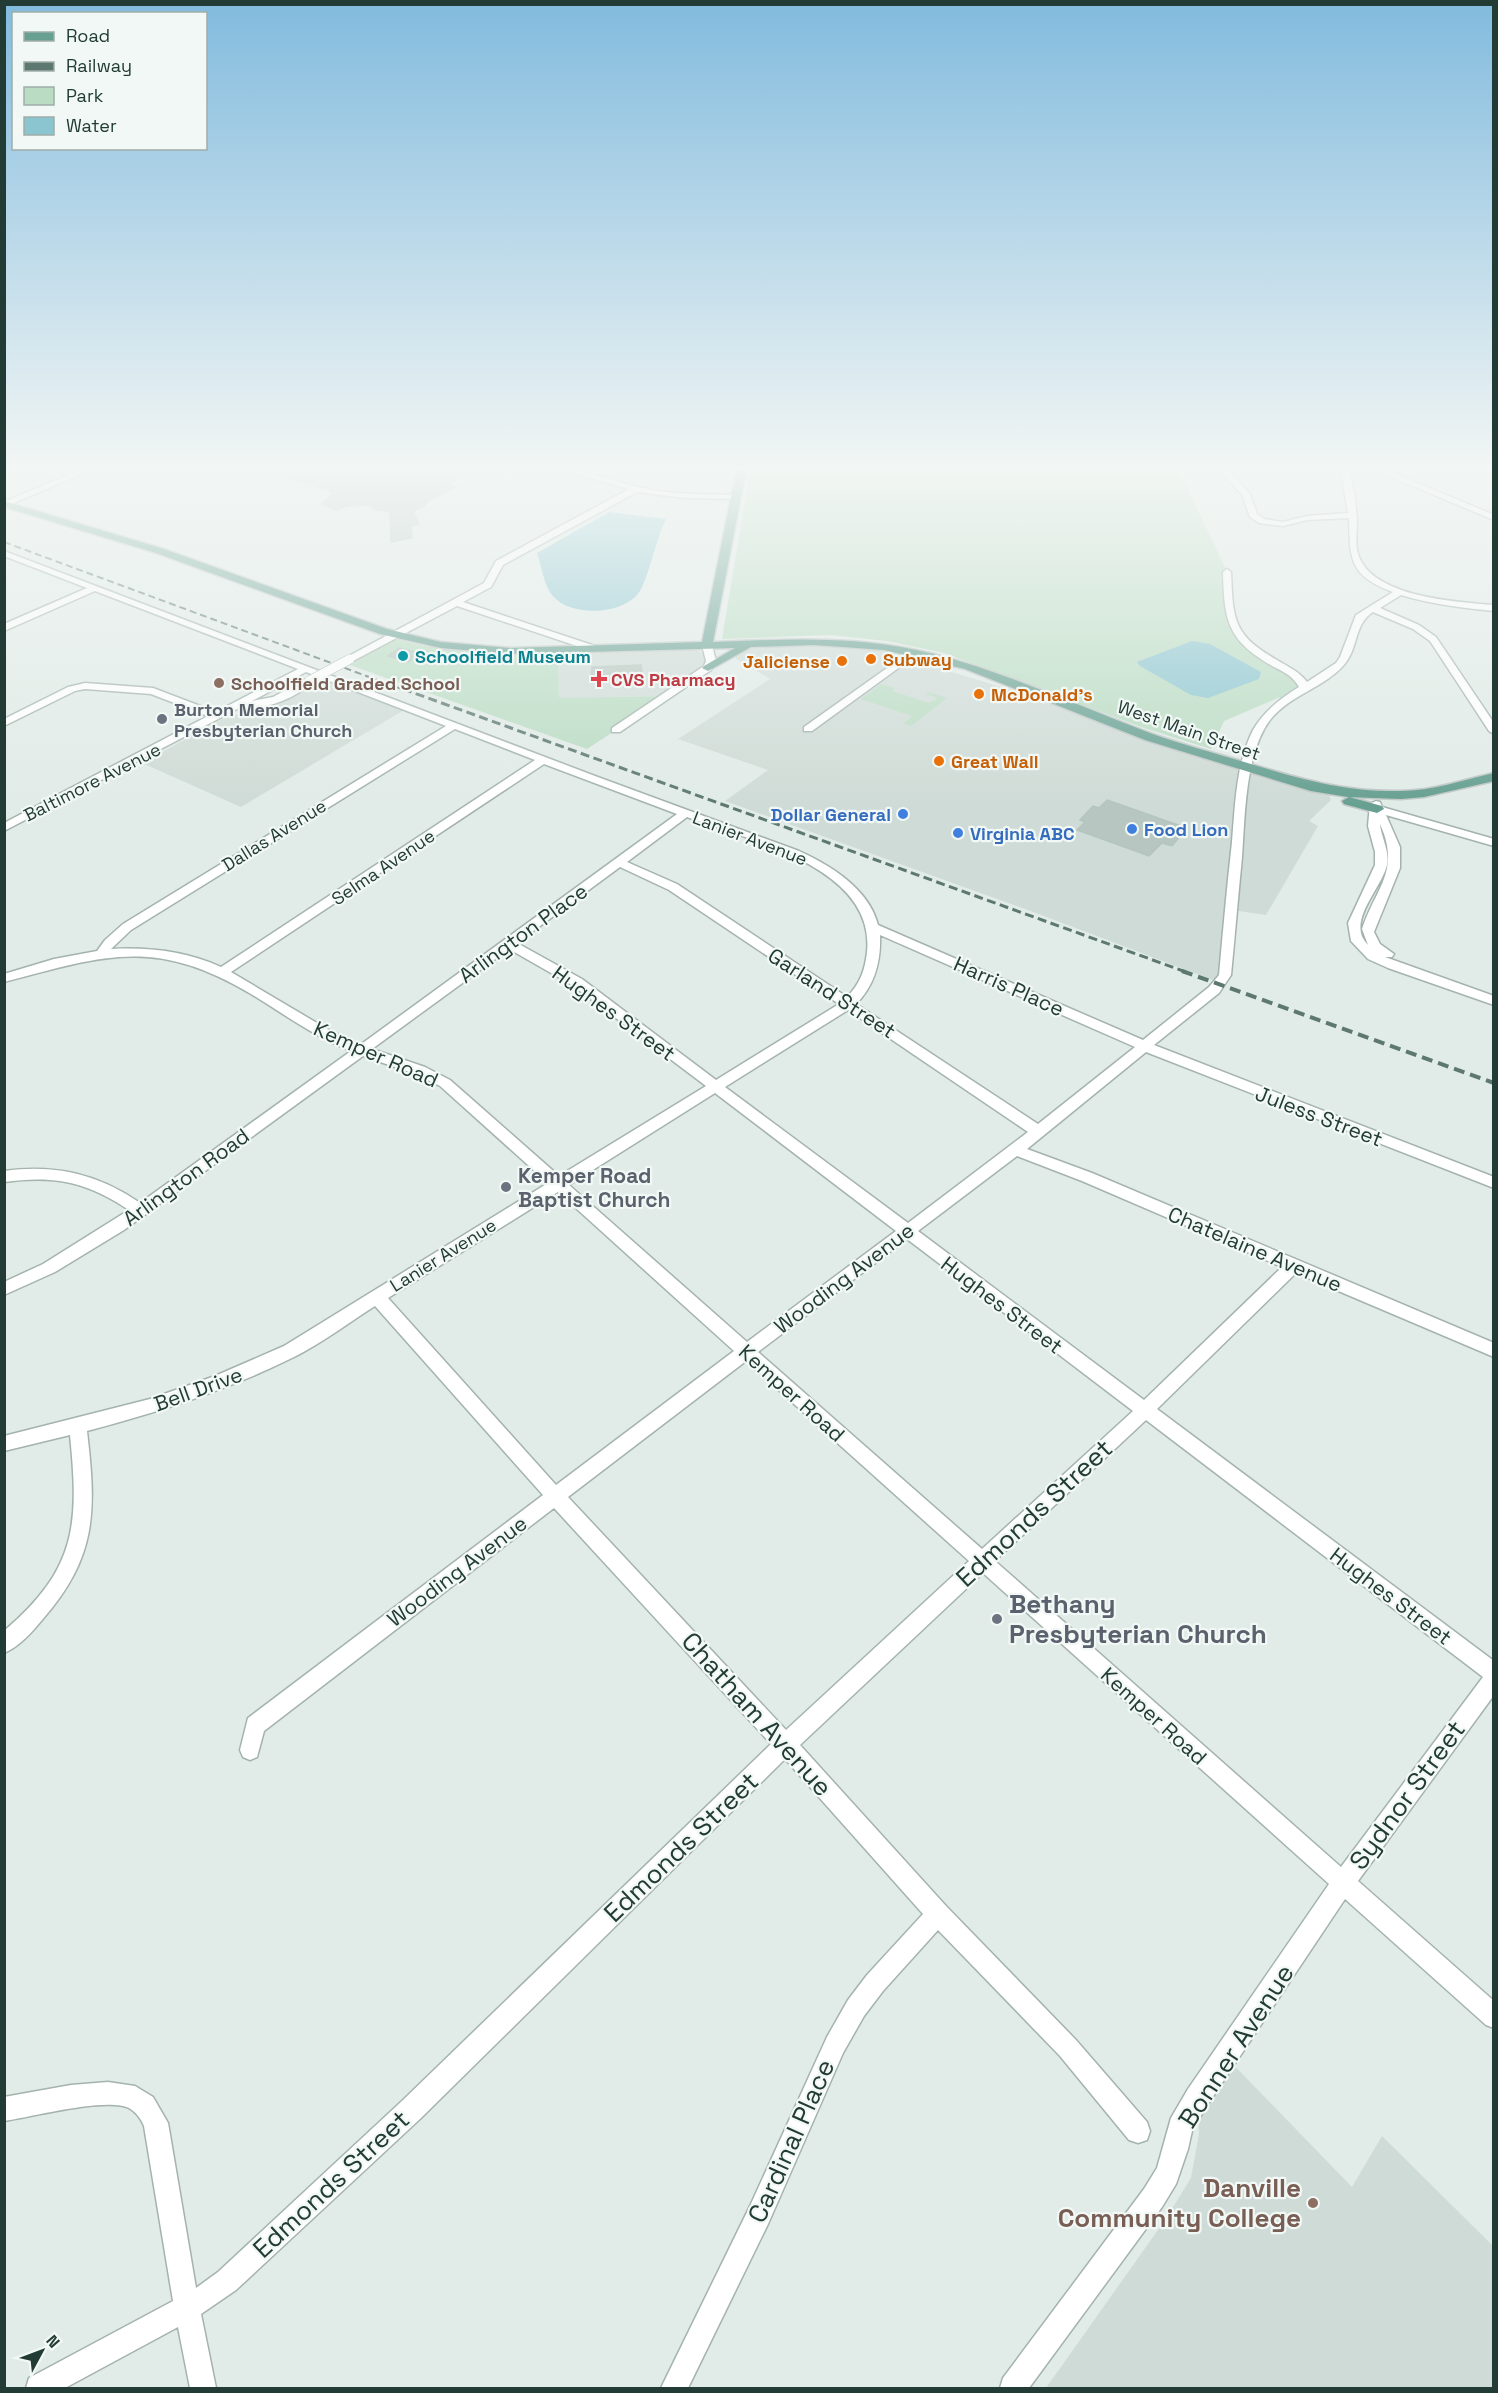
<svg xmlns="http://www.w3.org/2000/svg" width="1498" height="2393" font-family="'Space Grotesk',sans-serif">
<rect width="100%" height="100%" fill="#e1ebe7"/>
<!-- built -->
<path fill="#cfdbd6" d="M 757,644 L 862,645 L 1074,709 L 1246,769 L 1329,795 L 1331,800 L 1309,821 L 1318,826 L 1266,915 L 1232,910 L 1221,983 L 1028,910 L 725,801 L 768,770 L 678,739 L 770,679 L 735,658 Z
M 695,650 L 710,655 L 711,661 L 668,696 L 559,698 L 558,662 L 574,654 Z
M 324,679 L 404,710 L 241,807 L 142,763 L 230,715 L 268,710 Z
M 1218,2049 L 1352,2187 L 1382,2136 L 1493,2246 L 1493,2388 L 1046,2388 L 1165,2220 L 1191,2178 L 1199,2134 L 1197,2090 Z"/>
<!-- green -->
<path fill="#badcc3" d="M 750,471 L 1179,471 L 1227,572 L 1233,630 L 1288,670 L 1305,688 L 1284,702 L 1259,729 L 1280,697 L 1224,721 L 1211,749 L 1144,728 L 944,653 L 887,641 L 830,635 L 722,639 Z
M 394,639 C 454,655 513,656 574,654 L 558,663 L 559,698 L 668,696 L 587,749 L 347,664 Z
M 881,684 L 895,688 L 892,691 L 929,703 L 938,698 L 926,694 L 928,692 L 947,698 L 911,726 L 904,723 L 912,716 L 861,699 Z"/>
<!-- water -->
<path fill="#8ac5d0" d="M 609,512 L 666,519 C 655,542 652,565 642,587 C 631,614 576,618 556,599 C 544,589 542,567 537,553 Z
M 1192,641 L 1210,644 L 1261,672 L 1259,679 L 1208,698 L 1191,695 L 1140,666 L 1137,662 Z"/>
<!-- building -->
<path fill="#b7c6c0" stroke="#b4c5be" stroke-width="1.5" d="M 278,471 L 474,471 L 447,484 L 457,487 L 429,500 L 424,506 L 413,511 L 419,524 L 411,526 L 412,538 L 391,542 L 390,511 L 376,510 L 368,505 L 348,506 L 336,510 L 322,504 L 334,492 L 277,474 Z
M 399,648 L 421,653 L 408,662 L 388,656 Z
M 641,665 L 643,681 L 602,682 L 591,678 L 592,667 Z
M 1107,800 L 1187,828 L 1172,846 L 1162,843 L 1149,856 L 1077,830 L 1085,822 L 1080,820 L 1093,806 L 1099,808 Z"/>
<g fill="none" stroke-linecap="round" stroke-linejoin="round">
<!-- minor casing -->
<g stroke="#a4b3ae" stroke-width="3">
<path id="minor" d="M 77,471 L 89,471 L 4,507 L 4,502 Z
M 566,471 C 593,471 618,483 643,488 C 674,495 705,494 736,495 L 740,497 L 736,499 L 685,498 L 637,492 L 503,565 L 491,587 L 463,602 L 598,647 L 598,651 L 592,651 L 457,606 L 353,661 L 347,661 L 347,657 L 484,583 L 496,561 L 629,489 Z
M 1221,471 L 1230,471 L 1250,494 L 1257,514 L 1264,519 L 1283,522 L 1307,516 L 1348,513 L 1341,471 L 1349,471 C 1354,488 1356,504 1357,521 C 1357,531 1355,544 1358,554 C 1371,597 1456,602 1494,605 L 1494,611 C 1462,608 1431,604 1401,595 L 1380,608 L 1419,625 L 1436,637 L 1494,723 L 1494,734 L 1489,731 L 1430,641 L 1413,629 L 1373,612 C 1353,625 1359,649 1343,666 C 1323,688 1290,695 1270,720 C 1245,753 1245,816 1242,857 C 1238,896 1235,936 1231,975 L 1219,993 L 1154,1045 L 1494,1177 L 1494,1188 L 1146,1052 L 1027,1149 L 1092,1173 L 1494,1343 L 1494,1357 L 1296,1273 L 1157,1409 L 1494,1661 L 1494,1695 L 1358,1881 L 1494,2001 L 1494,2028 L 1486,2025 L 1345,1899 L 1206,2107 L 1192,2131 L 1188,2149 L 1176,2184 L 1162,2207 L 1029,2388 L 1000,2388 L 1003,2378 L 1144,2189 L 1157,2168 L 1171,2118 L 1188,2089 L 1329,1884 L 983,1573 L 800,1745 L 946,1906 L 1076,2040 L 1147,2122 L 1150,2131 L 1147,2140 L 1138,2143 L 1129,2140 L 1060,2056 L 938,1930 L 883,1991 L 864,2016 L 843,2053 L 768,2224 L 688,2388 L 661,2388 L 750,2206 L 827,2037 L 848,2000 L 867,1975 L 923,1914 L 785,1759 L 421,2118 L 236,2290 L 201,2314 L 216,2388 L 190,2388 L 178,2327 L 65,2388 L 26,2388 L 29,2378 L 173,2301 L 144,2126 C 141,2119 136,2112 129,2108 C 106,2097 32,2117 4,2121 L 4,2097 L 71,2085 L 108,2082 L 135,2086 L 153,2097 L 168,2123 L 196,2288 L 218,2272 L 403,2100 L 771,1744 L 554,1508 L 264,1731 L 257,1757 L 250,1760 L 243,1757 L 240,1750 L 248,1718 L 543,1495 L 375,1306 C 348,1323 322,1343 294,1357 C 228,1390 158,1412 87,1431 C 96,1510 98,1556 42,1620 C 32,1632 19,1647 4,1653 L 4,1631 C 77,1569 79,1524 70,1435 L 4,1451 L 4,1436 L 150,1399 L 215,1376 L 284,1346 L 548,1183 L 440,1086 L 415,1074 L 363,1056 L 124,1230 L 55,1272 L 4,1295 L 4,1282 L 43,1264 L 129,1210 C 87,1182 55,1175 4,1182 L 4,1171 C 55,1164 98,1174 140,1203 L 351,1051 C 315,1037 284,1014 251,994 C 155,937 106,955 4,982 L 4,974 L 54,959 L 97,951 L 105,940 L 123,924 L 446,726 L 306,672 L 252,701 L 273,697 L 306,679 L 314,681 C 297,697 267,711 243,706 L 4,831 L 4,823 L 208,716 L 151,694 L 85,689 L 75,691 L 4,726 L 4,719 L 68,687 L 85,683 L 153,688 L 216,712 L 298,669 L 95,591 L 4,631 L 4,624 L 87,588 L 4,556 L 4,551 L 595,776 L 799,851 C 830,865 869,889 878,925 L 1143,1040 L 1209,987 L 1219,975 C 1223,930 1227,886 1232,842 C 1235,805 1236,764 1253,730 C 1264,711 1281,698 1299,687 C 1293,676 1284,672 1274,667 C 1228,641 1224,622 1223,572 L 1227,569 L 1231,572 C 1233,620 1233,635 1277,660 C 1288,667 1299,671 1307,682 L 1336,663 L 1340,657 L 1356,615 L 1393,592 C 1349,576 1350,559 1349,518 L 1307,520 L 1283,526 L 1259,523 L 1250,517 L 1242,495 ZM 455,729 L 535,760 L 221,967 C 186,951 149,947 111,949 L 131,930 ZM 544,764 L 677,814 L 360,1045 L 327,1029 L 231,972 ZM 687,817 C 748,840 876,867 867,952 C 865,970 860,984 847,997 L 677,884 L 627,862 ZM 620,867 L 669,890 L 839,1004 L 716,1080 L 582,979 L 517,943 ZM 880,935 L 1135,1047 L 1038,1124 L 856,1004 C 875,985 881,961 880,935 ZM 509,949 L 572,985 L 706,1086 L 559,1176 L 450,1080 L 425,1067 L 372,1049 ZM 848,1010 L 1028,1132 L 908,1223 L 725,1087 ZM 715,1093 L 896,1231 L 747,1342 L 569,1185 ZM 1017,1156 L 1082,1181 L 1282,1267 L 1144,1400 L 918,1231 ZM 558,1192 L 734,1351 L 556,1485 L 388,1298 ZM 907,1239 L 1133,1411 L 982,1549 L 758,1352 ZM 746,1361 L 969,1561 L 786,1730 L 568,1497 ZM 1146,1420 L 1483,1677 L 1341,1867 L 995,1561 Z
M 1377,471 L 1389,471 L 1494,515 L 1494,520 Z
M 707,642 L 712,645 L 716,661 L 711,670 L 620,732 L 612,732 L 612,728 L 704,666 L 706,661 L 702,645 Z
M 911,651 L 919,653 L 812,731 L 804,731 L 804,727 Z
M 1376,801 L 1380,802 L 1382,807 L 1494,839 L 1494,846 L 1386,815 L 1400,847 L 1400,868 L 1374,932 L 1380,944 L 1394,954 L 1392,957 L 1385,957 L 1494,996 L 1494,1005 L 1388,968 L 1368,959 L 1351,941 L 1348,923 L 1375,865 L 1375,852 L 1368,826 L 1370,804 ZM 1380,824 C 1401,871 1376,887 1362,929 L 1368,945 C 1345,922 1381,890 1387,865 C 1390,851 1381,837 1380,824 Z"/>
</g>
<!-- major casing -->
<g stroke="#c1c8c6" stroke-width="3">
<path id="major" d="M 736,471 L 746,471 L 713,642 C 787,639 862,635 934,654 C 1008,673 1079,706 1150,733 C 1180,744 1211,752 1241,761 C 1297,778 1341,792 1400,791 C 1432,791 1463,780 1494,773 L 1494,781 L 1424,797 L 1401,799 L 1348,797 L 1311,791 L 1145,740 L 965,669 L 884,650 L 814,645 L 751,647 L 708,671 L 702,668 L 704,666 L 735,648 L 511,654 L 441,648 L 380,634 L 156,553 L 4,507 L 4,501 L 164,549 L 387,629 L 441,642 L 511,648 L 702,642 Z
M 1349,797 L 1382,806 L 1384,809 L 1377,813 L 1344,804 L 1342,801 Z"/>
</g>
<!-- minor -->
<use href="#minor" fill="#fff" fill-rule="evenodd"/>
<!-- major -->
<use href="#major" fill="#67a091" fill-rule="evenodd"/>
<!-- rail-far2 -->
<path stroke="#5c7870" stroke-width="2" stroke-dasharray="7 4" stroke-linecap="butt" d="M 4,542 L 407,691"/>
<!-- rail-far1 -->
<path stroke="#5c7870" stroke-width="3" stroke-dasharray="9 4.5" stroke-linecap="butt" d="M 403,689 L 1186,972"/>
<!-- rail -->
<path stroke="#5c7870" stroke-width="4" stroke-dasharray="11 6" stroke-linecap="butt" d="M 1182,971 L 1494,1083"/>
<!-- minor-bridge casing -->
<g stroke="#a4b3ae" stroke-width="10" stroke-linecap="butt">
<path id="minor-bridge" d="M 309,681 L 350,659"/>
</g>
<!-- minor-bridge -->
<use href="#minor-bridge" stroke="#fff" stroke-width="9"/>
</g>
<!-- sky -->
<linearGradient id="sky" x2="0" y2="1"><stop stop-color="#82bbde"/><stop offset="0.58" stop-color="#f2f6f4"/><stop offset="1" stop-color="#f2f6f4" stop-opacity="0"/></linearGradient>
<rect width="1498" height="806" fill="url(#sky)"/>
<!-- markers -->
<circle fill="#0f9aa8" stroke="#f2f8f5" stroke-width="2" cx="403" cy="656" r="6"/>
<g fill="#e8710a" stroke="#f2f8f5" stroke-width="2">
<circle cx="871" cy="659" r="6"/>
<circle cx="842" cy="661" r="6"/>
<circle cx="979" cy="694" r="6"/>
<circle cx="939" cy="761" r="6"/>
</g>
<path fill="#e0444e" stroke="#f2f8f5" stroke-width="2" d="M596 670h6v6h6v6h-6v6h-6v-6h-6v-6h6z"/>
<g fill="#8d6e63" stroke="#f2f8f5" stroke-width="2">
<circle cx="219" cy="683" r="6"/>
<circle cx="1313" cy="2203" r="6"/>
</g>
<g fill="#6b7280" stroke="#f2f8f5" stroke-width="2">
<circle cx="162" cy="719" r="6"/>
<circle cx="506" cy="1187" r="6"/>
<circle cx="997" cy="1619" r="6"/>
</g>
<g fill="#3f7fe0" stroke="#f2f8f5" stroke-width="2">
<circle cx="903" cy="814" r="6"/>
<circle cx="1132" cy="829" r="6"/>
<circle cx="958" cy="833" r="6"/>
</g>
<g text-anchor="middle" dominant-baseline="central" stroke-width="4.5" stroke-linejoin="round" paint-order="stroke">
<!-- far-culture labels -->
<g font-size="18" font-weight="bold" fill="#0d838f" stroke="#f2f8f5" text-anchor="start">
<text x="415" y="656">Schoolfield Museum</text>
</g>
<!-- far-food labels -->
<g font-size="18" font-weight="bold" fill="#c56008" stroke="#f2f8f5" text-anchor="start">
<text x="883" y="659">Subway</text>
<text x="830" y="661" text-anchor="end">Jaliciense</text>
<text x="991" y="694">McDonald's</text>
<text x="951" y="761">Great Wall</text>
</g>
<!-- far-health labels -->
<g font-size="18" font-weight="bold" fill="#be3a42" stroke="#f2f8f5" text-anchor="start">
<text x="611" y="679">CVS Pharmacy</text>
</g>
<!-- far-education labels -->
<g font-size="18" font-weight="bold" fill="#785e54" stroke="#f2f8f5" text-anchor="start">
<text x="231" y="683">Schoolfield Graded School</text>
</g>
<!-- far-worship labels -->
<g font-size="18" font-weight="bold" fill="#5b616d" stroke="#f2f8f5" text-anchor="start">
<text x="174" y="709">Burton Memorial<tspan x="174" dy="21">Presbyterian Church</tspan></text>
</g>
<!-- far-street labels -->
<g font-size="18" fill="#223c35" stroke="#f2f8f5">
<text transform="translate(1189 730) rotate(19)">West Main Street</text>
<text transform="translate(92 782) rotate(-27)">Baltimore Avenue</text>
<text transform="translate(274 835) rotate(-32)">Dallas Avenue</text>
<text transform="translate(750 838) rotate(21)">Lanier Avenue</text>
<text transform="translate(383 867) rotate(-34)">Selma Avenue</text>
<text transform="translate(443 1255) rotate(-32)">Lanier Avenue</text>
</g>
<!-- far-shop labels -->
<g font-size="18" font-weight="bold" fill="#366cbe" stroke="#f2f8f5" text-anchor="start">
<text x="891" y="814" text-anchor="end">Dollar General</text>
<text x="1144" y="829">Food Lion</text>
<text x="970" y="833">Virginia ABC</text>
</g>
<!-- street labels -->
<g font-size="21" fill="#223c35" stroke="#f2f8f5">
<text transform="translate(523 933) rotate(-36)">Arlington Place</text>
<text transform="translate(1009 986) rotate(24)">Harris Place</text>
<text transform="translate(832 993) rotate(33)">Garland Street</text>
<text transform="translate(614 1013) rotate(36)">Hughes Street</text>
<text transform="translate(376 1054) rotate(24)">Kemper Road</text>
<text transform="translate(1319 1116) rotate(21)">Juless Street</text>
<text transform="translate(186 1177) rotate(-36)">Arlington Road</text>
<text transform="translate(1255 1249) rotate(23)">Chatelaine Avenue</text>
<text transform="translate(844 1278) rotate(-37)">Wooding Avenue</text>
<text transform="translate(1002 1305) rotate(37)">Hughes Street</text>
<text transform="translate(198 1389) rotate(-20)">Bell Drive</text>
<text transform="translate(792 1393) rotate(42)">Kemper Road</text>
<text transform="translate(457 1571) rotate(-37)">Wooding Avenue</text>
<text transform="translate(1391 1596) rotate(37)">Hughes Street</text>
<text transform="translate(1154 1716) rotate(42)">Kemper Road</text>
</g>
<!-- worship labels -->
<g font-size="21" font-weight="bold" fill="#5b616d" stroke="#f2f8f5" text-anchor="start">
<text x="518" y="1175">Kemper Road<tspan x="518" dy="24">Baptist Church</tspan></text>
</g>
<!-- near-street labels -->
<g font-size="26" fill="#223c35" stroke="#f2f8f5">
<text transform="translate(1034 1513) rotate(-43)">Edmonds Street</text>
<text transform="translate(757 1714) rotate(48)">Chatham Avenue</text>
<text transform="translate(1407 1795) rotate(-54)">Sydnor Street</text>
<text transform="translate(681 1847) rotate(-44)">Edmonds Street</text>
<text transform="translate(1236 2046) rotate(-57)">Bonner Avenue</text>
<text transform="translate(791 2141) rotate(-66)">Cardinal Place</text>
<text transform="translate(331 2184) rotate(-43)">Edmonds Street</text>
</g>
<!-- near-worship labels -->
<g font-size="26" font-weight="bold" fill="#5b616d" stroke="#f2f8f5" text-anchor="start">
<text x="1009" y="1604">Bethany<tspan x="1009" dy="30">Presbyterian Church</tspan></text>
</g>
<!-- near-education labels -->
<g font-size="26" font-weight="bold" fill="#785e54" stroke="#f2f8f5" text-anchor="end">
<text x="1301" y="2188">Danville<tspan x="1301" dy="30">Community College</tspan></text>
</g>
</g>
<!-- border -->
<rect width="1498" height="2393" fill="none" stroke="#223c35" stroke-width="12"/>
<!-- legend -->
<rect x="12" y="12" width="195" height="138" fill="#f2f8f5" stroke="#9fada8" stroke-width="1.5"/>
<rect x="24" y="32" width="30" height="9" fill="#67a091" stroke="#9fada8" stroke-width="1.5"/>
<text x="66" y="42" font-size="18" fill="#223c35">Road</text>
<rect x="24" y="62" width="30" height="9" fill="#5c7870" stroke="#9fada8" stroke-width="1.5"/>
<text x="66" y="72" font-size="18" fill="#223c35">Railway</text>
<rect x="24" y="87" width="30" height="18" fill="#badcc3" stroke="#9fada8" stroke-width="1.5"/>
<text x="66" y="102" font-size="18" fill="#223c35">Park</text>
<rect x="24" y="117" width="30" height="18" fill="#8ac5d0" stroke="#9fada8" stroke-width="1.5"/>
<text x="66" y="132" font-size="18" fill="#223c35">Water</text>
<!-- north arrow -->
<g transform="translate(42 2351) rotate(49)" stroke="#f2f8f5" stroke-width="4.5" paint-order="stroke">
<path d="M0-4.5L10 22L0 15L-10 22Z" fill="#223c35"/>
<text y="-9" font-size="16" font-weight="bold" text-anchor="middle" fill="#223c35">N</text>
</g>
</svg>
